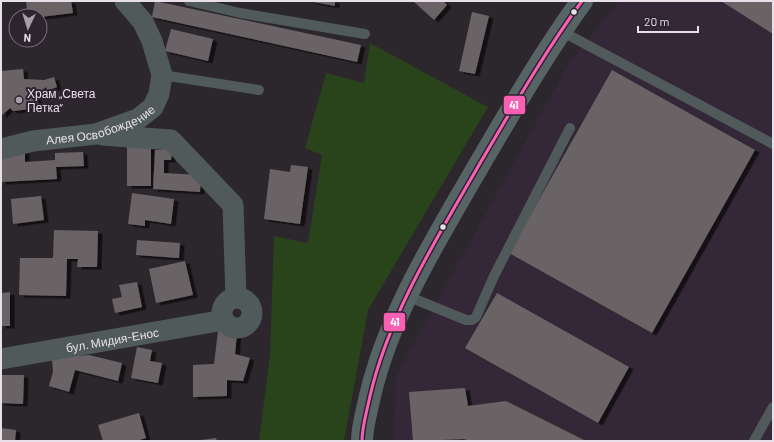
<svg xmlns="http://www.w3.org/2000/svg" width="774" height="442" font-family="Barlow,sans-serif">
<defs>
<filter id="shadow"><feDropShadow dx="4.5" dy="2.5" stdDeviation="0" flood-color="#0009"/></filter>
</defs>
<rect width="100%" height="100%" fill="#2c272d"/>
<!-- built -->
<path fill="#342737" d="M 619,1 L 773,1 L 773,441 L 394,441 L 396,376 L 569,63 Z"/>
<!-- green -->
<path fill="#29431b" d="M 370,43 L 488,107 L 368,310 L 344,441 L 259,441 L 270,355 L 274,236 L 308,243 L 322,155 L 305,148 L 326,73 L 364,83 Z"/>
<!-- building -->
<path fill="#696365" filter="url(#shadow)" d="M 26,1 L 71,1 L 73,13 L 40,17 L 28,16 Z
M 155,1 L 361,45 L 357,62 L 152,17 Z
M 308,1 L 335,1 L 335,6 Z
M 413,1 L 443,1 L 447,5 L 434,20 Z
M 721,1 L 773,1 L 773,34 Z
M 472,12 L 489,16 L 475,74 L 459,71 Z
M 171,29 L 213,39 L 208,61 L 165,51 Z
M 23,69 L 24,79 L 44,80 L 54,77 L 57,87 L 47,91 L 46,87 L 41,91 L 36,92 L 39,108 L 13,111 L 10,108 L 1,116 L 1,71 Z
M 612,70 L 755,150 L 652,333 L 509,253 Z
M 127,146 L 151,146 L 151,186 L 127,186 Z
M 155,150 L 172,150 L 171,160 L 164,160 L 164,173 L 201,175 L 200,192 L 153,189 Z
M 25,151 L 25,162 L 55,160 L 55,153 L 83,152 L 84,166 L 56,167 L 57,179 L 1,182 L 1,152 Z
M 291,165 L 308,167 L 300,224 L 264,219 L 270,169 L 290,172 Z
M 132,193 L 174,199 L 171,224 L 145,220 L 145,226 L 128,224 Z
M 41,196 L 44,220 L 13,224 L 11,199 Z
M 54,230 L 98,231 L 97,267 L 77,267 L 78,259 L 67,259 L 66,296 L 19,295 L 20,258 L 53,258 Z
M 137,240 L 180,243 L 179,258 L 136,255 Z
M 185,261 L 193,295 L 156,303 L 149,269 Z
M 137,282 L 142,307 L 115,313 L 112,299 L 122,297 L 119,285 Z
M 10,292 L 10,326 L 1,326 L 1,293 Z
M 497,293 L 629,367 L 598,423 L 465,348 Z
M 218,331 L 237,333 L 235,354 L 250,358 L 243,381 L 227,380 L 227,396 L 193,397 L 193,365 L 214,364 Z
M 137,347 L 152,350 L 150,361 L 162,363 L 158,383 L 131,378 Z
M 89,355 L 122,363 L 118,381 L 75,370 L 69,392 L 49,386 L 53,372 L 52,358 Z
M 1,375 L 24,375 L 23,404 L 1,403 Z
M 465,388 L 468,406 L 506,401 L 586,441 L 461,441 L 467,439 L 413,441 L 409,392 Z
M 139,413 L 146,438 L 136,441 L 103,441 L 98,425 Z
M 1,428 L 16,430 L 15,441 L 1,441 Z
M 216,438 L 217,441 L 201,441 L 201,440 Z"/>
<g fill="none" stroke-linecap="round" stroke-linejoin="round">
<!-- lane -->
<path stroke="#505a5b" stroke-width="10" d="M 189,1 L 240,13 L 365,34
M 561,31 L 773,144
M 162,75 L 259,90
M 407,296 L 466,320 L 472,320 L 476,317 L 494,276 L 570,128
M 754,441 L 773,407"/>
<!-- street -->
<g stroke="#505a5b" stroke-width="21">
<path d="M 102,135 L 171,140 L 233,205 L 236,298"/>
<path id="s1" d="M 1,149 L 33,141 L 96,134 L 138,119 L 153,107 L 159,94 L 162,75 L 152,41 L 143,22 L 125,1"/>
<circle cx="237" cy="313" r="15"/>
<path id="s2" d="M 1,359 L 224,320"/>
</g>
<!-- secondary -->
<path stroke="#576466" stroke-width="22" d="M 362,441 C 362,426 367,411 370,396 C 389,314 437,238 479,165 C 512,109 544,53 582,1"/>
<!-- bus-1 casing -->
<g stroke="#2d2430" stroke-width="6">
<path id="bus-1" d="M 362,441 C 362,426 367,411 370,396 C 389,314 437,238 479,165 C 512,109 544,53 582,1"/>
</g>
<!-- bus-1 -->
<use href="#bus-1" stroke="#f860b3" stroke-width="3"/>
</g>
<!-- markers -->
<g fill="#e7e0e9" stroke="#2d2430" stroke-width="1.5">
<circle cx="574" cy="12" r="3.5"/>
<circle cx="443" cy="227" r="3.5"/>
</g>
<circle fill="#a69fa7" stroke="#2d2430" stroke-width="1.5" cx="19" cy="100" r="4"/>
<g text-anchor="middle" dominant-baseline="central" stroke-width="4" stroke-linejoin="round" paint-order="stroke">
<!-- poi labels -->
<g font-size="12" fill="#e7e0e9" stroke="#2d2430" text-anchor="start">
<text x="27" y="93">Храм „Света<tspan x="27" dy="14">Петка“</tspan></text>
</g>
<!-- street labels -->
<g font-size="12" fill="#e7e0e9" stroke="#2d2430">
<text stroke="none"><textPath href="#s1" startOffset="103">Алея Освобождение</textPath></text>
<text stroke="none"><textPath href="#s2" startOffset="113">бул. Мидия-Енос</textPath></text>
</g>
</g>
<g stroke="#2d2430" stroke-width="1.5">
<rect x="503" y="95" width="23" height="20" rx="4" fill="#f860b3"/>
<rect x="383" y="312" width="23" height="20" rx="4" fill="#f860b3"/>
</g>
<g font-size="11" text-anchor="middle" font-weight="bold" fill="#fff">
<text x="514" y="109">41</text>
<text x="395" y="326">41</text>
</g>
<!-- border -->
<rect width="774" height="442" fill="none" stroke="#e7e0e9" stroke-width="4"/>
<!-- north arrow -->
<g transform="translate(28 28) rotate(184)"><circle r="19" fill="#2d2430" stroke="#776f7a"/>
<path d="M0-3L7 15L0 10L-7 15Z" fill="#a69fa7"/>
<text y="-6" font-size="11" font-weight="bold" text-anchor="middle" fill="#e7e0e9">N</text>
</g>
<!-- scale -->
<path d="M638 26v6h60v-6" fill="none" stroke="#e7e0e9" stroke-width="2"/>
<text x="644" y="26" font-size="12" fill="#e7e0e9" stroke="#2d2430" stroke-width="3" paint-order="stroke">20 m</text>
</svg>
